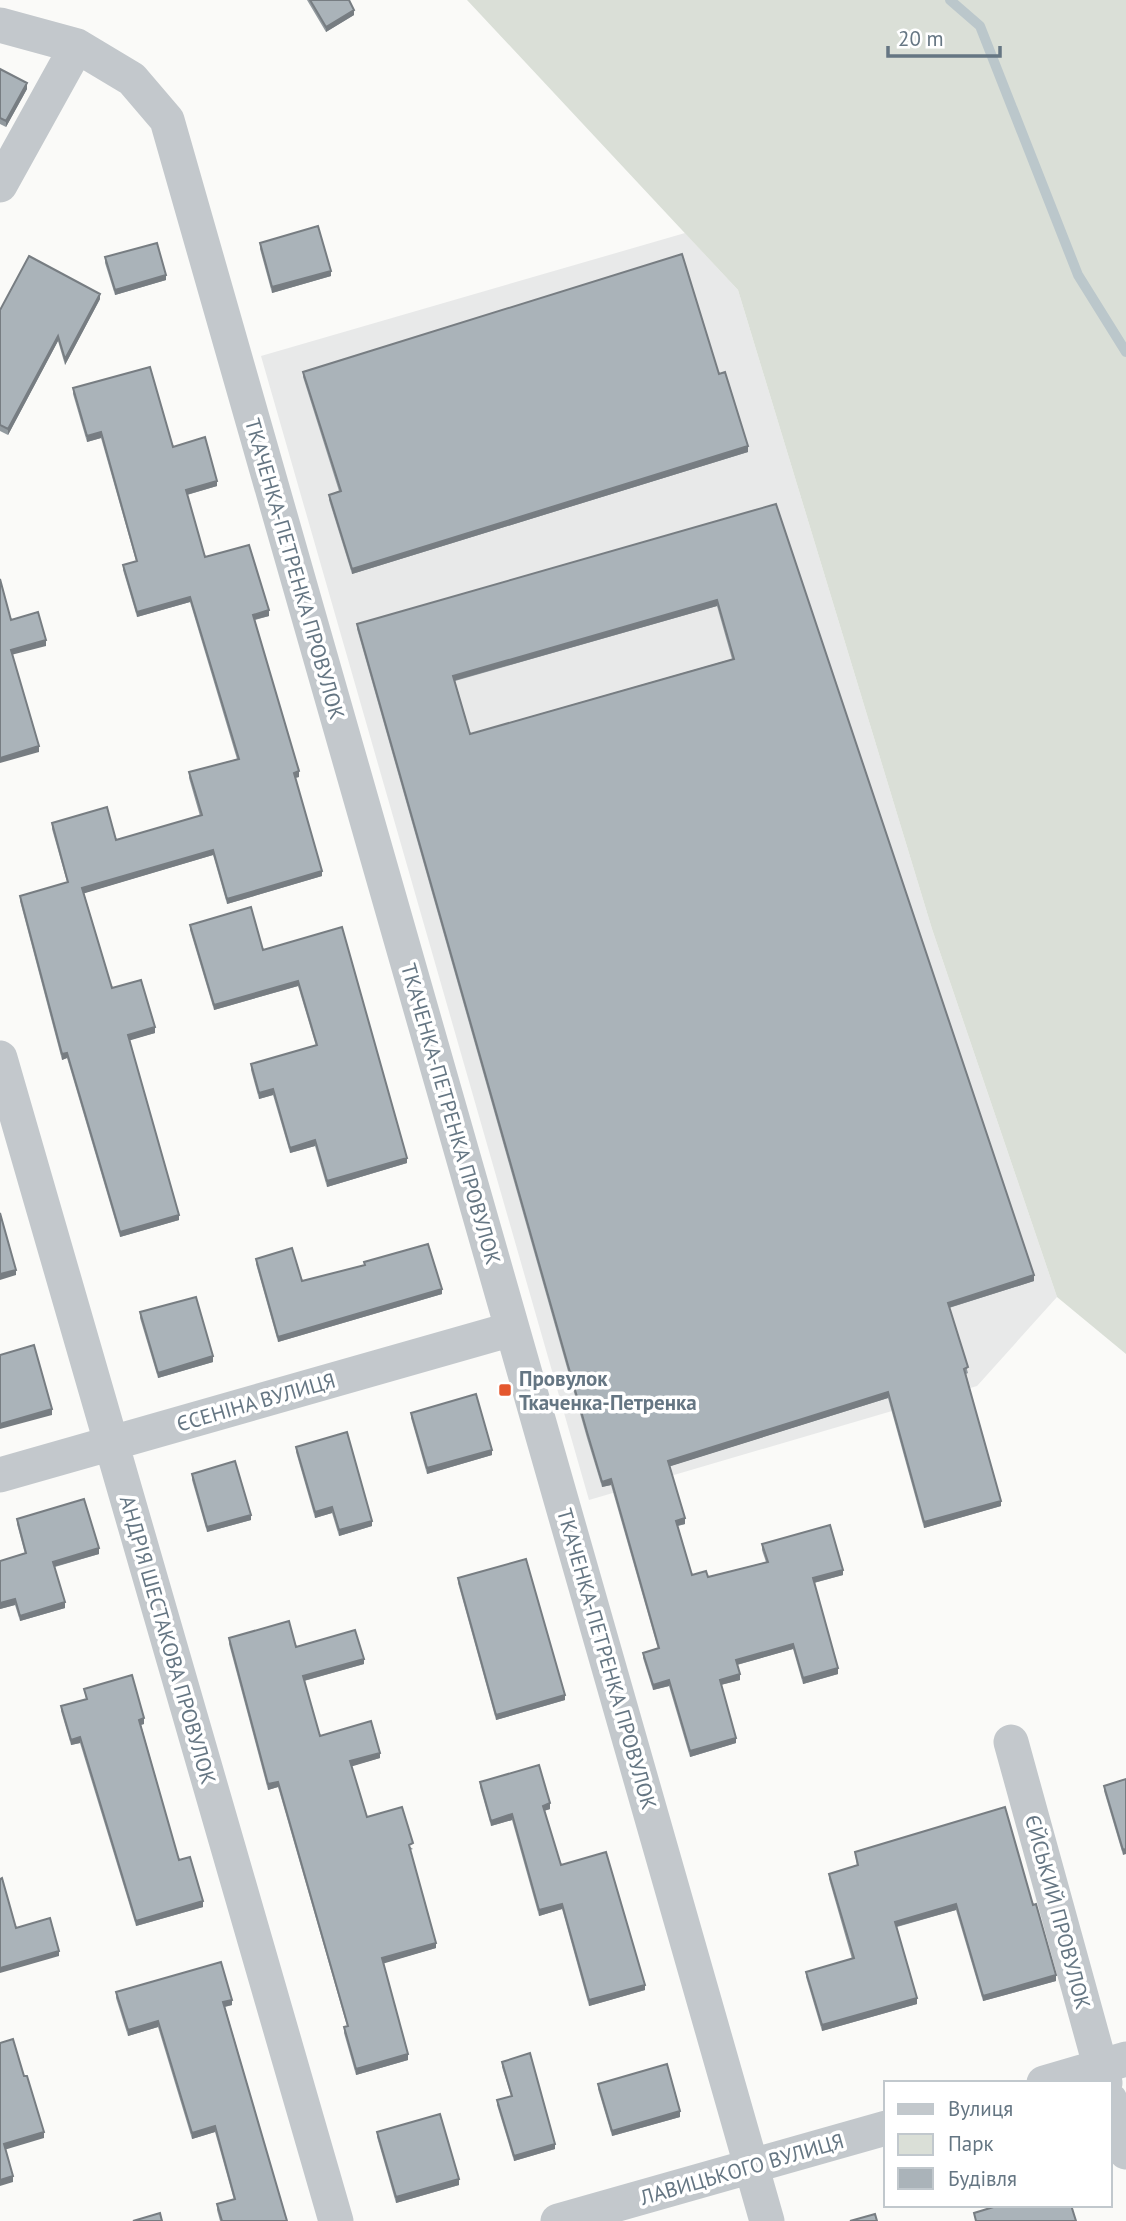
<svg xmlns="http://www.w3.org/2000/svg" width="1126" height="2221" font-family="'PT Sans',sans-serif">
<rect width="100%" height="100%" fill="#fafaf8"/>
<!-- built -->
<path fill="#e8e9e9" d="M 685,233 L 738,290 L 932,929 L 1057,1297 L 977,1386 L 589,1500 L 261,356 Z"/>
<!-- green -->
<path fill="#dadfd7" d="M 467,0 L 1126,0 L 1126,1354 L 1057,1297 L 932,929 L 738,290 Z"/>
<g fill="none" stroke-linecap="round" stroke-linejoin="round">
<!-- stream -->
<path stroke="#bbc7cb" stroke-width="10" d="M 950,0 L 980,26 L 1078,275 L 1126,352"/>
<!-- minor -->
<path stroke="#c3c8cc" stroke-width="35" d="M 0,25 L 77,46 L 132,79 L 167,120 L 767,2221
M 0,185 L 77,46
M 0,1058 L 336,2221
M 0,1475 L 512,1329
M 1011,1742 L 1105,2083
M 1044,2083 L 1126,2059
M 1110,2100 L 1126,2152
M 558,2221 L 886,2128"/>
</g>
<!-- wall -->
<path fill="#929a9f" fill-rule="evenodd" d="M 307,0 L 349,0 L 354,15 L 326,32 Z
M 0,69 L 27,89 L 6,127 L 0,124 Z
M 260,243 L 331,276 L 272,293 L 260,249 Z
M 105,257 L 166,280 L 115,295 L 105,263 Z
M 100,299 L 65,365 L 58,341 L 8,435 L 0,431 L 0,310 Z
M 303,372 L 719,374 L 748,452 L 352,574 L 329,500 L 329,495 L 339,491 L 303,377 Z
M 73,388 L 173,447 L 217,486 L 187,495 L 205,557 L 269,616 L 255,620 L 299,777 L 295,778 L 322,876 L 227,904 L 213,855 L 84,893 L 112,988 L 155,1033 L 129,1040 L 179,1220 L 120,1237 L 67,1058 L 62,1060 L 20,901 L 20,896 L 67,882 L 52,829 L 52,823 L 116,840 L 200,816 L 189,778 L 189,772 L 237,759 L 190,602 L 137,617 L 123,570 L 123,565 L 136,561 L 101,438 L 87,442 L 73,394 Z
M 776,504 L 1034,1281 L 949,1308 L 968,1373 L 966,1374 L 1001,1506 L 924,1528 L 888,1398 L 670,1466 L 685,1524 L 678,1526 L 692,1575 L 708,1577 L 766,1562 L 762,1550 L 762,1544 L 843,1575 L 814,1583 L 838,1674 L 803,1684 L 793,1649 L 737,1665 L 740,1680 L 721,1685 L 736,1743 L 690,1757 L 669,1686 L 653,1690 L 643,1658 L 643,1653 L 658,1649 L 611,1485 L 602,1487 L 587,1438 L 357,629 L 357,624 ZM 717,606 L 732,659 L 470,734 L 455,681 Z
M 190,925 L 263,950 L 342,927 L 407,1163 L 327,1187 L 315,1146 L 290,1153 L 273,1095 L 259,1099 L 251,1070 L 251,1064 L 316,1046 L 298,986 L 214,1010 L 190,930 Z
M 256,1259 L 302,1281 L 364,1265 L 364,1262 L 442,1294 L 278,1342 L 256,1264 Z
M 140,1312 L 213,1362 L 158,1378 L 140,1318 Z
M 411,1413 L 492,1455 L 427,1474 L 411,1418 Z
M 296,1447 L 372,1526 L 339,1536 L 332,1513 L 315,1518 L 296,1452 Z
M 192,1474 L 251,1520 L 207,1532 L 192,1480 Z
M 17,1519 L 99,1554 L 55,1567 L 65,1608 L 20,1621 L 15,1605 L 0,1609 L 0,1561 L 25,1554 L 17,1524 Z
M 458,1578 L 565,1700 L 496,1720 L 458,1583 Z
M 229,1638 L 296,1647 L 364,1664 L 304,1681 L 320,1736 L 380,1758 L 351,1766 L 367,1817 L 413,1849 L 410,1850 L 436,1948 L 383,1963 L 408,2060 L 356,2075 L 344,2033 L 344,2027 L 347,2026 L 278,1787 L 268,1790 L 229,1644 Z
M 84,1689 L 144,1724 L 141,1725 L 179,1860 L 203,1907 L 136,1926 L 80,1743 L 71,1745 L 61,1711 L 61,1706 L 86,1699 Z
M 1126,1779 L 1123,1855 L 1104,1791 L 1104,1786 Z
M 480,1782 L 550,1809 L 544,1811 L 561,1865 L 645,1990 L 589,2006 L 562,1909 L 539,1916 L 512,1820 L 491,1826 L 480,1787 Z
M 855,1852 L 1033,1905 L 1056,1981 L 983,2001 L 956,1910 L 897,1927 L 917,2004 L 822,2031 L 806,1977 L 806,1972 L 852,1959 L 829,1879 L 829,1874 L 857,1866 Z
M 116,1992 L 232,2005 L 225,2007 L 287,2221 L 220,2221 L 217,2210 L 217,2204 L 234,2200 L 215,2132 L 192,2139 L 158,2027 L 128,2036 L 116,1998 Z
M 502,2062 L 555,2149 L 514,2161 L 497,2105 L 497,2100 L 511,2096 L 502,2067 Z
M 598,2084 L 680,2117 L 612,2136 L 598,2089 Z
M 377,2132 L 459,2185 L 396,2203 L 377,2137 Z"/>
<!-- shaded-wall -->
<path fill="#777d82" d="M 354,10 L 354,15 L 326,32 L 326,27 Z
M 27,83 L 27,89 L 6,127 L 6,121 Z
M 331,271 L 331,276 L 272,293 L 272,287 Z
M 166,275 L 166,280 L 115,295 L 115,290 Z
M 100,294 L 100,299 L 65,365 L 65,359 Z
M 58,336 L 58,341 L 8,435 L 8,429 Z
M 101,432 L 101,438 L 87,442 L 87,436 Z
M 748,446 L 748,452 L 352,574 L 352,569 Z
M 217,481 L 217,486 L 186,495 L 186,490 Z
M 190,597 L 190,602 L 137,617 L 137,612 Z
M 717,600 L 717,606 L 453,681 L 453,676 Z
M 269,610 L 269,616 L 253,620 L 253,615 Z
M 46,640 L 46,646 L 11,655 L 11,650 Z
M 39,746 L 39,752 L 0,763 L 0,758 Z
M 299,771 L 299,777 L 294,778 L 294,773 Z
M 213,850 L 213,855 L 82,894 L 82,888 Z
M 322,871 L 322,876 L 227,904 L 227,899 Z
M 298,981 L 298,986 L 214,1010 L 214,1005 Z
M 155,1027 L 155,1033 L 128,1041 L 128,1035 Z
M 67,1053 L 67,1058 L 62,1060 L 62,1054 Z
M 273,1089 L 273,1095 L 259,1099 L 259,1093 Z
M 315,1140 L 315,1146 L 290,1153 L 290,1148 Z
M 407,1158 L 407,1163 L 327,1187 L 327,1181 Z
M 179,1215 L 179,1220 L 120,1237 L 120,1232 Z
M 16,1270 L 16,1275 L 0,1280 L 0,1274 Z
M 1034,1275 L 1034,1281 L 948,1308 L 948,1303 Z
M 442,1289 L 442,1294 L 278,1342 L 278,1337 Z
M 213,1356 L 213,1362 L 158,1378 L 158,1373 Z
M 888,1392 L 888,1398 L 668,1467 L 668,1461 Z
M 52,1409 L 52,1415 L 0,1429 L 0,1424 Z
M 492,1450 L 492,1455 L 427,1474 L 427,1468 Z
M 611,1479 L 611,1485 L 602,1487 L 602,1482 Z
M 1001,1501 L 1001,1506 L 924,1528 L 924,1522 Z
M 332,1507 L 332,1513 L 315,1518 L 315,1512 Z
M 251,1515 L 251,1520 L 207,1532 L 207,1527 Z
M 685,1518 L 685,1524 L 676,1526 L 676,1521 Z
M 372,1521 L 372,1526 L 339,1536 L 339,1530 Z
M 99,1548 L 99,1554 L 53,1567 L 53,1562 Z
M 843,1570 L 843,1575 L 813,1583 L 813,1578 Z
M 15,1599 L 15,1605 L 0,1609 L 0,1603 Z
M 65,1602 L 65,1608 L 20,1621 L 20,1616 Z
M 793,1644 L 793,1649 L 736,1665 L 736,1660 Z
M 364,1659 L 364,1664 L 303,1681 L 303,1676 Z
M 838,1668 L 838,1674 L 803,1684 L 803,1678 Z
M 740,1674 L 740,1680 L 720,1685 L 720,1680 Z
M 669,1680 L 669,1686 L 653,1690 L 653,1685 Z
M 565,1695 L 565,1700 L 496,1720 L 496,1715 Z
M 144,1718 L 144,1724 L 139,1725 L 139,1720 Z
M 80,1737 L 80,1743 L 71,1745 L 71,1740 Z
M 736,1738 L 736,1743 L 690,1757 L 690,1751 Z
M 380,1753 L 380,1758 L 350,1767 L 350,1761 Z
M 278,1782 L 278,1787 L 268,1790 L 268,1784 Z
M 550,1803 L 550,1809 L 543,1811 L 543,1806 Z
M 512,1814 L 512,1820 L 491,1826 L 491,1821 Z
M 1126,1849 L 1126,1854 L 1123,1855 L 1123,1850 Z
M 203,1901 L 203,1907 L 136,1926 L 136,1921 Z
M 562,1904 L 562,1909 L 539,1916 L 539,1910 Z
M 956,1904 L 956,1910 L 895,1927 L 895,1922 Z
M 436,1943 L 436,1948 L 382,1964 L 382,1958 Z
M 59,1951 L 59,1956 L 0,1973 L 0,1968 Z
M 1056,1975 L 1056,1981 L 983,2001 L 983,1996 Z
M 645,1985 L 645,1990 L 589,2006 L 589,2000 Z
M 917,1998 L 917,2004 L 822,2031 L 822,2025 Z
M 232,2000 L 232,2005 L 223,2007 L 223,2002 Z
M 158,2021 L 158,2027 L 128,2036 L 128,2030 Z
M 408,2054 L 408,2060 L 356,2075 L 356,2069 Z
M 680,2111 L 680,2117 L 612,2136 L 612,2131 Z
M 215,2126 L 215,2132 L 192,2139 L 192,2133 Z
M 44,2132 L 44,2138 L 4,2150 L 4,2144 Z
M 555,2144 L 555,2149 L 514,2161 L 514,2156 Z
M 13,2176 L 13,2182 L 0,2186 L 0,2180 Z
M 459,2179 L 459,2185 L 396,2203 L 396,2197 Z"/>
<!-- building -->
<path fill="#aab3b9" stroke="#777d82" stroke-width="2" fill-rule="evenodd" d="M 310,0 L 349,0 L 354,10 L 326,27 Z
M 0,69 L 27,83 L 6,121 L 0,118 Z
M 318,226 L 331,271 L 272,287 L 260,243 Z
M 157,243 L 166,275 L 115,290 L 105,257 Z
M 682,254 L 719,374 L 725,372 L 748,446 L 352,569 L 329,495 L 341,491 L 303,372 Z
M 29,256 L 100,294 L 65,359 L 58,336 L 8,429 L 0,425 L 0,310 Z
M 150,367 L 173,447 L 205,437 L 217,481 L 186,490 L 205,557 L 249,545 L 269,610 L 253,615 L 299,771 L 294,773 L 322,871 L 227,899 L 213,850 L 82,888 L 112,988 L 141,980 L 155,1027 L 128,1035 L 179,1215 L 120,1232 L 67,1053 L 62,1054 L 20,896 L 68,882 L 52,823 L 107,807 L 116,840 L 202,815 L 189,772 L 239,759 L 190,597 L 137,612 L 123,565 L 137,561 L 101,432 L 87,436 L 73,388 Z
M 776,504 L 1034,1275 L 948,1303 L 968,1367 L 964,1369 L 1001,1501 L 924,1522 L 888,1392 L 668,1461 L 685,1518 L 676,1521 L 692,1575 L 706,1571 L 708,1577 L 768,1562 L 762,1544 L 830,1525 L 843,1570 L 813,1578 L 838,1668 L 803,1678 L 793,1644 L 736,1660 L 740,1674 L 720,1680 L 736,1738 L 690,1751 L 669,1680 L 653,1685 L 643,1653 L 659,1648 L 611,1479 L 602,1482 L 587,1432 L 357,624 ZM 717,600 L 734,659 L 470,734 L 453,676 Z
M 0,579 L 11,620 L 38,612 L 46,640 L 11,650 L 39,746 L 0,758 Z
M 251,907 L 263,950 L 342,927 L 407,1158 L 327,1181 L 315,1140 L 290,1148 L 273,1089 L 259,1093 L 251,1064 L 317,1045 L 298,981 L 214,1005 L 190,925 Z
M 0,1213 L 16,1270 L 0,1274 Z
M 428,1244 L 442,1289 L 278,1337 L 256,1259 L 292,1248 L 302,1281 L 365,1265 L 364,1262 Z
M 196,1297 L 213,1356 L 158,1373 L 140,1312 Z
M 34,1345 L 52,1409 L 0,1424 L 0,1355 Z
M 476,1394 L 492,1450 L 427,1468 L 411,1413 Z
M 347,1432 L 372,1521 L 339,1530 L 332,1507 L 315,1512 L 296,1447 Z
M 235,1461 L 251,1515 L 207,1527 L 192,1474 Z
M 84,1499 L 99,1548 L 53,1562 L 65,1602 L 20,1616 L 15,1599 L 0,1603 L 0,1561 L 26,1553 L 17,1519 Z
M 526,1559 L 565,1695 L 496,1715 L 458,1578 Z
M 289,1621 L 296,1647 L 355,1630 L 364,1659 L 303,1676 L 320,1736 L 371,1721 L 380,1753 L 350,1761 L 367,1817 L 402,1807 L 413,1843 L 409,1845 L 436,1943 L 382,1958 L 408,2054 L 356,2069 L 344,2027 L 348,2026 L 278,1782 L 268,1784 L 229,1638 Z
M 132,1675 L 144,1718 L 139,1720 L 179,1860 L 190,1857 L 203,1901 L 136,1921 L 80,1737 L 71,1740 L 61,1706 L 87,1699 L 84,1689 Z
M 539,1765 L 550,1803 L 543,1806 L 561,1865 L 606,1852 L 645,1985 L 589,2000 L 562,1904 L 539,1910 L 512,1814 L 491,1821 L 480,1782 Z
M 1126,1779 L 1126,1849 L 1123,1850 L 1104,1786 Z
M 1005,1807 L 1033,1905 L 1036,1904 L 1056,1975 L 983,1996 L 956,1904 L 895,1922 L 917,1998 L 822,2025 L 806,1972 L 854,1958 L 829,1874 L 858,1865 L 855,1852 Z
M 2,1878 L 16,1928 L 50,1918 L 59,1951 L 0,1968 L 0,1879 Z
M 221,1962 L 232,2000 L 223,2002 L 287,2221 L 222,2221 L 217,2204 L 235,2199 L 215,2126 L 192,2133 L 158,2021 L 128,2030 L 116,1992 Z
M 13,2039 L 24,2076 L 27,2076 L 44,2132 L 4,2144 L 13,2176 L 0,2180 L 0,2043 Z
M 530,2053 L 555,2144 L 514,2156 L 497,2100 L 512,2096 L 502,2062 Z
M 667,2064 L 680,2111 L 612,2131 L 598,2084 Z
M 440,2114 L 459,2179 L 396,2197 L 377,2132 Z
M 1000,2205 L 1071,2205 L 1076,2221 L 976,2221 L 974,2213 Z
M 160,2213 L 162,2221 L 133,2221 Z
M 875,2214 L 877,2221 L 850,2221 Z"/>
<!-- markers -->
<rect fill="#e4572e" stroke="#fff" stroke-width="2.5" x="498" y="1383" width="14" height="14" rx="3.5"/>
<g text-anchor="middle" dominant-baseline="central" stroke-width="7" stroke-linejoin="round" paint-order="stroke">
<!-- street labels -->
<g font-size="21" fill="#657683" stroke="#fff">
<text transform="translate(295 569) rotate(74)">ТКАЧЕНКА-ПЕТРЕНКА ПРОВУЛОК</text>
<text transform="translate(451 1114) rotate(74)">ТКАЧЕНКА-ПЕТРЕНКА ПРОВУЛОК</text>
<text transform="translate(256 1402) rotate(-16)">ЄСЕНІНА ВУЛИЦЯ</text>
<text transform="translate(168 1640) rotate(74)">АНДРІЯ ШЕСТАКОВА ПРОВУЛОК</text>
<text transform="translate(607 1659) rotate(74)">ТКАЧЕНКА-ПЕТРЕНКА ПРОВУЛОК</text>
<text transform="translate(1058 1912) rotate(75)">ЄЙСЬКИЙ ПРОВУЛОК</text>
<text transform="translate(742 2169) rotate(-16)">ЛАВИЦЬКОГО ВУЛИЦЯ</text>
</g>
<!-- poi labels -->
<g font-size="21" font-weight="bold" fill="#657683" stroke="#fff" text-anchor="start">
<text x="519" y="1378">Провулок<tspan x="519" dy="24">Ткаченка-Петренка</tspan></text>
</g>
</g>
<!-- legend -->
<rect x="884" y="2081" width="228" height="126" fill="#ffffff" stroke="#c1c8cd" stroke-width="2"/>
<rect x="898" y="2104" width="35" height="10" fill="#c3c8cc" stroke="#c1c8cd" stroke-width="2"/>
<text x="948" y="2116" font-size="21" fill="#657683">Вулиця</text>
<rect x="898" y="2134" width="35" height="21" fill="#dadfd7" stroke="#c1c8cd" stroke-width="2"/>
<text x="948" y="2151" font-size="21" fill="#657683">Парк</text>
<rect x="898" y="2168" width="35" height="21" fill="#aab3b9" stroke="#c1c8cd" stroke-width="2"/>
<text x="948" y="2186" font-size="21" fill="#657683">Будівля</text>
<!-- scale -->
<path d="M888 46v10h112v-10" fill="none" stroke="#657683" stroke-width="3.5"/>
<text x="898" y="46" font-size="21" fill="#657683" stroke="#ffffff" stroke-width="5" paint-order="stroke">20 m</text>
</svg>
